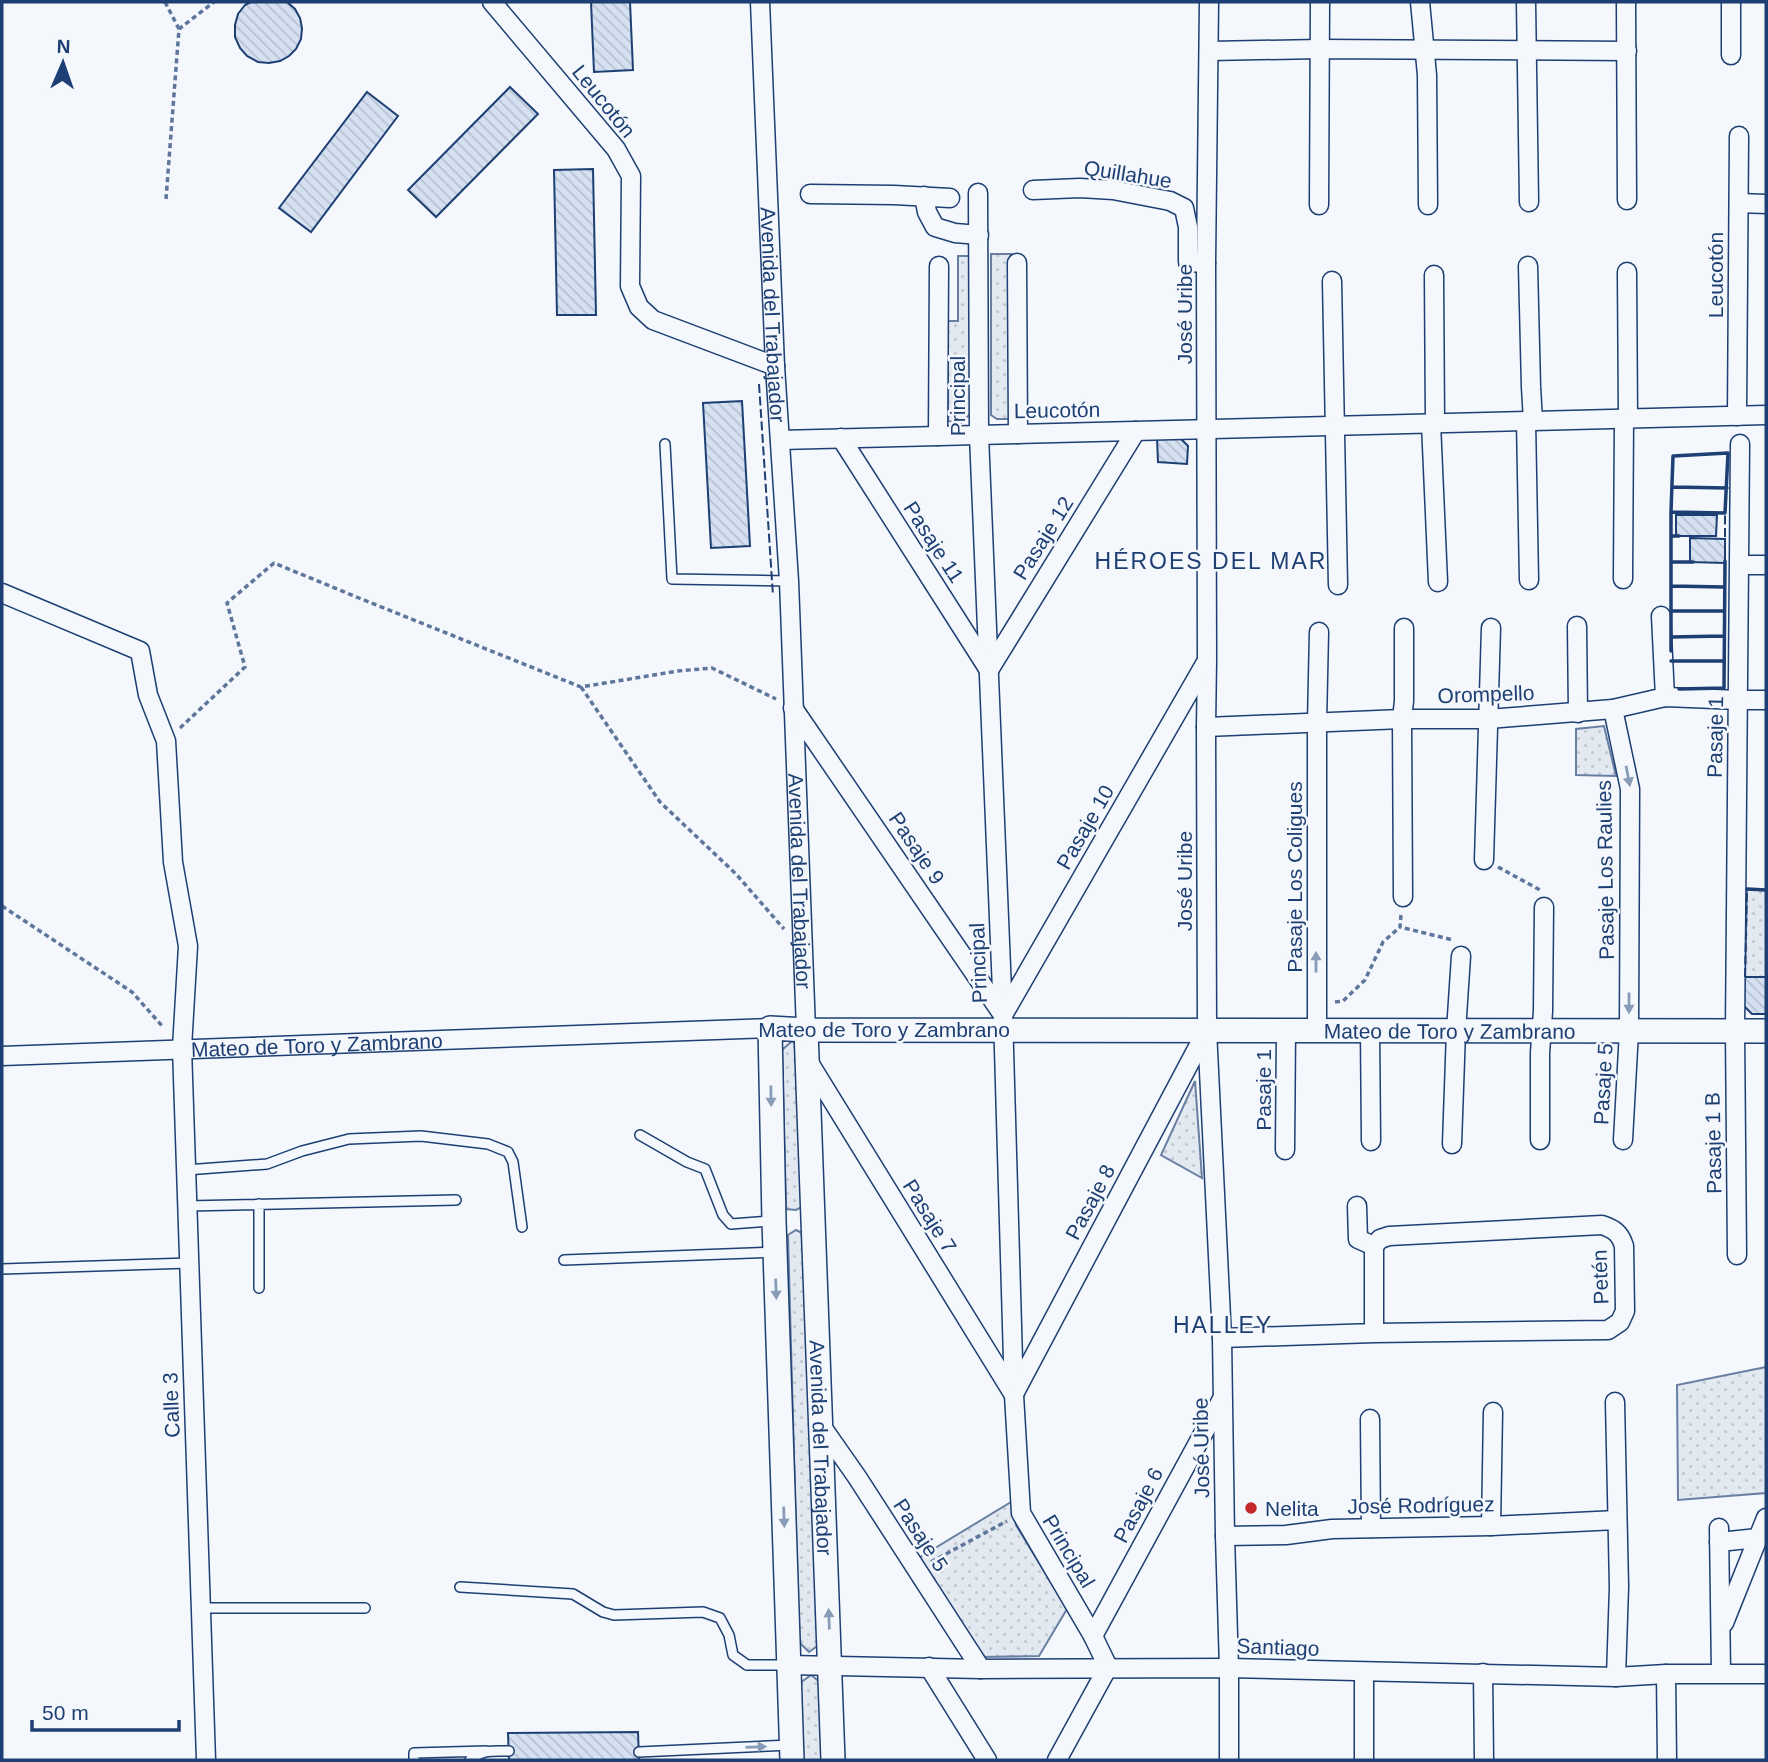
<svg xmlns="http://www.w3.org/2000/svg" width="1768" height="1762" font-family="Arial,sans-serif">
<defs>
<pattern id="grass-dots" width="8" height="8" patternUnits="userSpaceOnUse" patternTransform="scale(1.75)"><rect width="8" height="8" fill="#e3e9f0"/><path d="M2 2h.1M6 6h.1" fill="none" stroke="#c2c9d1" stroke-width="1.8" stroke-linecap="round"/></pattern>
<pattern id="building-back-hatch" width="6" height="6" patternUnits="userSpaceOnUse" patternTransform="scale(1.75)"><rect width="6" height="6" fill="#d5e0f0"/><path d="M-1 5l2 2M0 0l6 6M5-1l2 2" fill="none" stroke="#b6c1d1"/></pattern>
</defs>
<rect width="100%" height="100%" fill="#f4f7fb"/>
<!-- grass -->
<path fill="url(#grass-dots)" stroke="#687fa3" stroke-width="2" d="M 991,254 L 1011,254 L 1012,413 L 1008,419 L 997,419 L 991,415 Z
M 958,256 L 971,256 L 972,397 L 970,414 L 961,423 L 948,421 L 948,321 L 958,321 Z
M 1604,726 L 1616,776 L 1576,775 L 1576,729 Z
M 1747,889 L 1766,890 L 1766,977 L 1745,977 Z
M 792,1041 L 798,1046 L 804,1206 L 796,1210 L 786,1209 L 782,1050 Z
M 1195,1081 L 1202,1178 L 1161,1155 Z
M 796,1230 L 806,1235 L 820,1644 L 809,1652 L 799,1642 L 788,1235 Z
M 1766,1367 L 1766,1493 L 1678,1500 L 1677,1385 Z
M 1011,1502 L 1016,1525 L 1067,1609 L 1039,1656 L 983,1657 L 917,1559 Z
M 811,1675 L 821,1683 L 822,1760 L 802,1760 L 800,1683 Z"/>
<!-- building -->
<path fill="url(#building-back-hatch)" stroke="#1d3f73" stroke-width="2" d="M 251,2 L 287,2 L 295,9 L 300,18 L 302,28 L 301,39 L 296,49 L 289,56 L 280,61 L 269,63 L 258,62 L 247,56 L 240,48 L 235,37 L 235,25 L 238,14 L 245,5 Z
M 591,2 L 630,2 L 633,70 L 594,72 Z
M 510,87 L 538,114 L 436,217 L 408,190 Z
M 367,92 L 398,116 L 311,232 L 279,208 Z
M 593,169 L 596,315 L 557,315 L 554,170 Z
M 742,401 L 750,546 L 711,548 L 703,403 Z
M 1179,437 L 1188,446 L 1187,464 L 1158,462 L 1157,438 Z
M 1676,515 L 1717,515 L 1716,536 L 1676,536 Z
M 1690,538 L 1725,539 L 1725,563 L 1690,562 Z
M 1745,977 L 1766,977 L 1766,1014 L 1752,1014 L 1744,1006 Z
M 638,1732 L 639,1760 L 509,1760 L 508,1733 Z"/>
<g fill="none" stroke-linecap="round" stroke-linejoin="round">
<!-- service casing -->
<g stroke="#1d3f73" stroke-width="12">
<path id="service" d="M 665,444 L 672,579 L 789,581
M 640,1135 L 687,1162 L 705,1169 L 723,1215 L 731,1224 L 772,1221
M 186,1170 L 267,1164 L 302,1151 L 349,1139 L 421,1136 L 488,1144 L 508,1152 L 513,1162 L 522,1227
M 259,1204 L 259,1288
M 187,1206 L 456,1200
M 564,1260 L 775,1252
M 2,1269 L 189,1263
M 460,1587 L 573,1594 L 603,1612 L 614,1615 L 703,1612 L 720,1618 L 729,1635 L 733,1655 L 747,1665 L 789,1665
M 201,1608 L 365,1608
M 639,1752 L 791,1745
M 414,1760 L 414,1753 L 486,1751
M 470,1760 C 482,1749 494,1751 509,1751"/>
</g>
<!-- minor casing -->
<g stroke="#1d3f73" stroke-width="21">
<g id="minor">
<path d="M 492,2 L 616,149 L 631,176 L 630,286 L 639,307 L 653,320 L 775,366"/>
<path id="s1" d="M 760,2 L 775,366 L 789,581 L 806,1030"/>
<path d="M 1209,2 L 1206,263 L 1207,661 L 1206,727 L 1207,1030 L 1222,1338 L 1225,1536 L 1229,1668 L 1229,1760"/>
<path d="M 1420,2 L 1427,75 L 1428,205"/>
<path d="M 1526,2 L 1529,202"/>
<path d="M 1626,2 L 1627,200"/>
<path d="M 1210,51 L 1320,49 L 1627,51"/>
<path d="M 1731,55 L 1731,2"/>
<path d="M 1033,190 L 1080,188 L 1113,190 L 1170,201 L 1184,208 L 1188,227 L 1188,262 L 1206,263"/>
<path d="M 978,193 L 979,435 L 1003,1015 L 1014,1395 L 1021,1513 L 1093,1636 L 1108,1667 L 1057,1760"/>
<path d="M 810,194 L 894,195 L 950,198"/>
<path d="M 924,196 L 927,212 L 935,227 L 955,233 L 979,235"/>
<path d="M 1739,203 L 1766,204"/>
<path d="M 1319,205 L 1320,2"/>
<path d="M 1017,263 L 1018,434"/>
<path d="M 1528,266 L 1531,387 L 1533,421"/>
<path d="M 1627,272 L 1628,418"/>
<path d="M 1434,275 L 1435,423"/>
<path d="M 1332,281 L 1338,585"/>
<path d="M 1737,416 L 1739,136"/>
<path d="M 1526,421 L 1529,580"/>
<path d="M 1431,423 L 1438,582"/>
<path d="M 938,436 L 939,266"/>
<path d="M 841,438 L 989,670 L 1136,431"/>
<path d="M 780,440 L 1766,415"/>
<path d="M 1740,565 L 1766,565"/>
<path d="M 1623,579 L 1624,419"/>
<path d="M 2,593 L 140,651 L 148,695 L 166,741 L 173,862 L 188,946 L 182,1048 L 206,1760"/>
<path d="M 1661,616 L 1665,697"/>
<path d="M 1577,626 L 1578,713"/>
<path d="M 793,708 L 1003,1015 L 1205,664"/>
<path d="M 1613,709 L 1630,789 L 1629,1031 L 1623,1140"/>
<path d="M 1206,727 L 1402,719 L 1488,719 L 1613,709 L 1665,697 L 1739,700 L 1766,700"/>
<path d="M 1484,860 L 1491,628"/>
<path d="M 1403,897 L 1402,719 L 1404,701 L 1404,628"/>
<path d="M 1317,1030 L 1317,723 L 1319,632"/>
<path d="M 1370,1030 L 1371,1141"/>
<path id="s2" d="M 2,1056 L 770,1028"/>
<path d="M 808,1061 L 1014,1395"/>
<path d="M 1540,1140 L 1540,1053 L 1543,1011 L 1544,907"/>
<path d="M 1452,1144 L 1456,1031 L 1461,956"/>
<path d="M 1285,1150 L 1286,1030"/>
<path d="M 1357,1206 L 1358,1239 L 1374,1246"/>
<path d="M 1737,1255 L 1735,1031 L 1740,444"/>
<path d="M 1222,1338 L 1374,1333 L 1608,1330 L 1620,1322 L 1625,1311 L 1624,1246 C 1620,1233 1614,1229 1602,1225 L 1389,1236 L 1380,1239 L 1374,1246 L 1374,1333"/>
<path d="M 1015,1392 L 1207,1030"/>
<path d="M 1615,1402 L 1619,1587 L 1616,1677"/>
<path d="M 1370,1419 L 1371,1528"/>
<path d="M 822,1427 L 857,1477 L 981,1669"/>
<path d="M 1491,1526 L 1493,1412"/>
<path d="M 1719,1528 L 1721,1673"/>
<path d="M 1225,1536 L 1286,1535 L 1332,1529 L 1491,1526 L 1617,1520"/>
<path d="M 1719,1542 L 1758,1538"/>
<path d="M 1724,1623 L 1766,1518"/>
<path d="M 1093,1636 L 1222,1399"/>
<path d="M 789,1665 L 981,1669 L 1229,1668 L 1616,1677 L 1666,1674 L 1766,1674"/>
<path d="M 929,1667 L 987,1760"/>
<path d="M 1364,1672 L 1364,1760"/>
<path d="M 1483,1673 L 1484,1760"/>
<path d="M 1666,1674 L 1667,1760"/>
</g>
</g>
<!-- tertiary casing -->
<g stroke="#1d3f73" stroke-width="26">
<g id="tertiary">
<path id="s3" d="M 806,1030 L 833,1760"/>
<path id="s4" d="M 792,1760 L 774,1221 L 770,1028 L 806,1030 L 1766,1031"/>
</g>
</g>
<!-- path -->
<path stroke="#5e769c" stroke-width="3.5" stroke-dasharray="5 3.5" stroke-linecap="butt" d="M 165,2 L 179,29
M 166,199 L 179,29 L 214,2
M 581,687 L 660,802 L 736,874 L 784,929
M 180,728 L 245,667 L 227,603 L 274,563 L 359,598 L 581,687 L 678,671 L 712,668 L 776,699
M 1498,867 L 1540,890
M 2,906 L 132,992 L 164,1028
M 1401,915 L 1400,927 L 1453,940
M 1335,1002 L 1343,1001 L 1365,980 L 1383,942 L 1400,927
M 931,1562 L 1007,1521"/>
<!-- service -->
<use href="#service" stroke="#f4f7fb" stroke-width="9"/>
<!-- minor -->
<use href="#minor" stroke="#f4f7fb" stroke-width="18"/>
<!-- tertiary -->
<use href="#tertiary" stroke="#f4f7fb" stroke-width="23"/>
<!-- fence -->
<path stroke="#1d3f73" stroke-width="2" stroke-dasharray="9 3.5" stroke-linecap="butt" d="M 759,384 L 773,596
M 1725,537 L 1725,513
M 1745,977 L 1747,889"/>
<!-- wall -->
<path stroke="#1d3f73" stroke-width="3.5" d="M 1672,487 L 1727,488
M 1671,512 L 1673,456 L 1728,453 L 1725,513 L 1671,512 L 1671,536 L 1679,536
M 1671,536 L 1671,651
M 1671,562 L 1693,562
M 1671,586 L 1724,587
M 1671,611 L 1724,611
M 1671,637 L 1724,636
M 1671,661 L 1724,661
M 1679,689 L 1724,688 L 1725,561
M 1747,889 L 1766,890"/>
</g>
<!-- one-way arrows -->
<defs><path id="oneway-solid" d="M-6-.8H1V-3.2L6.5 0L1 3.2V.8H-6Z" transform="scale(1.75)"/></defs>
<g fill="#889bb7">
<use href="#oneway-solid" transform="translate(1628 776) rotate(79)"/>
<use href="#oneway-solid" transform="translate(1316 962) rotate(-90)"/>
<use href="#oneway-solid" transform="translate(1629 1003) rotate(90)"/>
<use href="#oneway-solid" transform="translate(771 1096) rotate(89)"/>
<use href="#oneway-solid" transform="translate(776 1289) rotate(88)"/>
<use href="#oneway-solid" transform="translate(784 1517) rotate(88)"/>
<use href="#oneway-solid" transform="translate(829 1619) rotate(-92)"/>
<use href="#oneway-solid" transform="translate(756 1747) rotate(-2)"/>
</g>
<!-- markers -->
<circle fill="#c62828" stroke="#f4f7fb" stroke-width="2.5" cx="1251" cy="1508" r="7"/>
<g text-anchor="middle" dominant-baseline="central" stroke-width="5" stroke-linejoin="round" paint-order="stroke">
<!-- street labels -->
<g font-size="21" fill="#1d3f73" stroke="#f4f7fb">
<text transform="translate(604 101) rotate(51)">Leucotón</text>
<text transform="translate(1128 174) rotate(9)">Quillahue</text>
<text transform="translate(1715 275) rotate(-90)">Leucotón</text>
<text stroke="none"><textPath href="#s1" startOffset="313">Avenida del Trabajador</textPath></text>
<text transform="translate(1184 314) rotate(-90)">José Uribe</text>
<text transform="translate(957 396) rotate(-90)">Principal</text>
<text transform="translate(1057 410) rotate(-1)">Leucotón</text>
<text transform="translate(1043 538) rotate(-58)">Pasaje 12</text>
<text transform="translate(934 542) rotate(57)">Pasaje 11</text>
<text transform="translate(1486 694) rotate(-2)">Orompello</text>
<text transform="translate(1715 737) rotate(-89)">Pasaje 1</text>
<text transform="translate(1085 827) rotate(-60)">Pasaje 10</text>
<text transform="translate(917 848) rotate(56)">Pasaje 9</text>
<text transform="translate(1605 870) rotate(-91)">Pasaje Los Raulies</text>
<text transform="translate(1294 877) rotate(-90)">Pasaje Los Coligues</text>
<text stroke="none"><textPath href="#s1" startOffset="880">Avenida del Trabajador</textPath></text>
<text transform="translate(1184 881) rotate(-90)">José Uribe</text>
<text transform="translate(978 963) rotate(-92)">Principal</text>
<text x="884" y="1029">Mateo de Toro y Zambrano</text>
<text stroke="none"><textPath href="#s4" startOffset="1412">Mateo de Toro y Zambrano</textPath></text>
<text stroke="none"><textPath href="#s2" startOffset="315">Mateo de Toro y Zambrano</textPath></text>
<text transform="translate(1603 1084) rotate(-87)">Pasaje 5</text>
<text transform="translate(1263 1090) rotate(-90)">Pasaje 1</text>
<text transform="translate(1713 1143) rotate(-91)">Pasaje 1 B</text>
<text transform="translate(1090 1202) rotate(-62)">Pasaje 8</text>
<text transform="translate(930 1216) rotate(58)">Pasaje 7</text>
<text transform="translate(1600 1277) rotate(-92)">Petén</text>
<text transform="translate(171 1405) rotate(-92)">Calle 3</text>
<text stroke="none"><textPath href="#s3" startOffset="418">Avenida del Trabajador</textPath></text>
<text transform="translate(1201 1448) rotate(-91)">José Uribe</text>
<text transform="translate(1138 1505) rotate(-62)">Pasaje 6</text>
<text transform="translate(1421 1505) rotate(-1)">José Rodríguez</text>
<text transform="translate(921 1535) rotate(57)">Pasaje 5</text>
<text transform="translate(1069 1551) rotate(59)">Principal</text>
<text transform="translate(1278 1647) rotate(2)">Santiago</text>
</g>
<!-- poi labels -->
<g font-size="21" fill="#1d3f73" stroke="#f4f7fb" text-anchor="start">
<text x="1265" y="1508">Nelita</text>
</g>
<!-- neighbourhood labels -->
<g font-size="23" letter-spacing="2" fill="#1d3f73" stroke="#f4f7fb">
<text x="1211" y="561">HÉROES DEL MAR</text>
<text x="1223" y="1325">HALLEY</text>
</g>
</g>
<!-- border -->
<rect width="1768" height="1762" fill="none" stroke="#1d3f73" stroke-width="7"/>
<!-- north arrow -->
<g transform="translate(63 63) rotate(2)" stroke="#f4f7fb" stroke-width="5" paint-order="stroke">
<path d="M0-5L12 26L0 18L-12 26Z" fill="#1d3f73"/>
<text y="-10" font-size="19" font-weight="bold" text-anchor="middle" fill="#1d3f73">N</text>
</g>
<!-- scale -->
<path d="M32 1720v10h147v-10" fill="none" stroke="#1d3f73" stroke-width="3.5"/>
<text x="42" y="1720" font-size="21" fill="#1d3f73" stroke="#f4f7fb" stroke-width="5" paint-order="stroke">50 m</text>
</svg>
